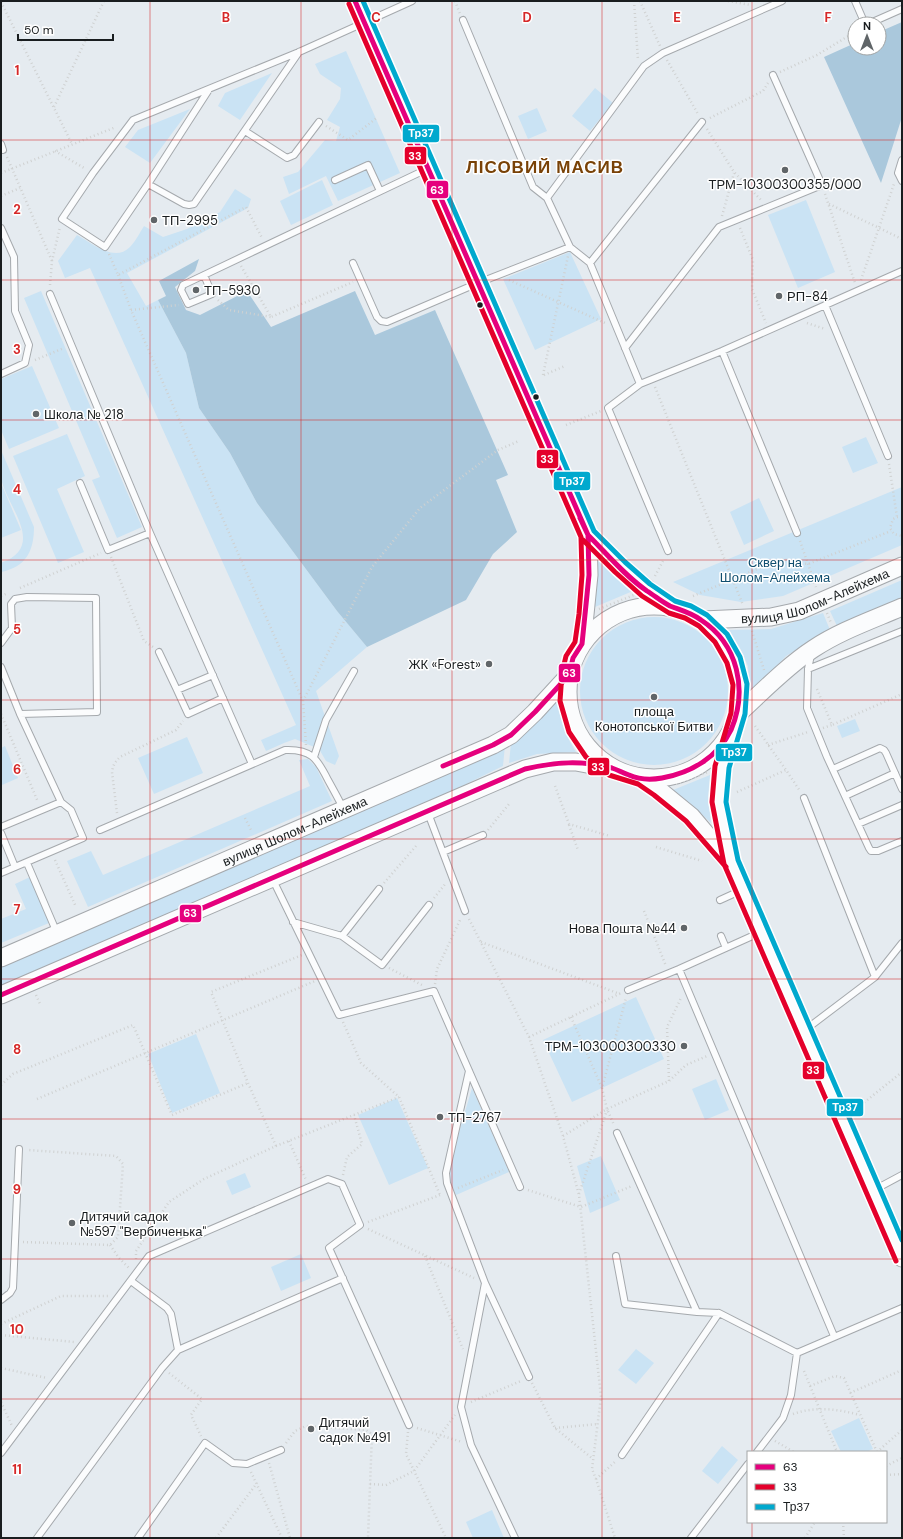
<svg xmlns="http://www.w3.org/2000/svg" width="903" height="1539" font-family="'DM Sans',sans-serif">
<rect width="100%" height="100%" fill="#e5ebf0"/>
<!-- green -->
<path fill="#cae3f4" d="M 346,51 L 400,173 L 338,201 L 326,176 L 289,194 L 283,177 L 298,172 L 325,140 L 336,141 L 340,127 L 327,120 L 340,99 L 341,88 L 320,74 L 315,64 Z
M 272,73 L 240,120 L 218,106 L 225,93 Z
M 595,88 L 613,103 L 590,131 L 572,116 Z
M 537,108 L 547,131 L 528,139 L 518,116 Z
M 190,109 L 150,163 L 125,147 L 138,130 Z
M 322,180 L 333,205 L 291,225 L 280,201 Z
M 235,189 L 251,199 L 248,208 L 127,273 L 146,306 L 158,300 L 186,353 L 199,408 L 230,453 L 257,503 L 337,611 L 367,647 L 316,691 L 339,756 L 335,765 L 326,761 L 319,749 L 295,739 L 284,743 L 266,751 L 261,740 L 296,725 L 90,268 L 65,278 L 58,261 L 77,235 C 92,243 114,263 130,247 C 136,241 140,232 144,226 L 163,237 L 187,229 L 220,212 Z
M 806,200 L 835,272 L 798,288 L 768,215 Z
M 570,252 L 601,319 L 535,350 L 503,279 Z
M 41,291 L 142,527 L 117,538 L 92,480 L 100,477 L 24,298 Z
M 32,366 L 59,428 L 9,449 L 1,430 L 1,379 Z
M 67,434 L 85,476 L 57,489 L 84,552 L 58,563 L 13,456 Z
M 866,437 L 878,463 L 853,473 L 842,447 Z
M 1,450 L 34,527 C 34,551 26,567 1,572 L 1,563 C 48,546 6,506 1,478 C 0,469 1,459 1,450 Z
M 1,483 L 21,530 L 1,538 Z
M 902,487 L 902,545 L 783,596 L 741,602 L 700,595 L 673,582 Z
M 759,498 L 774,531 L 744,545 L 730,512 Z
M 594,550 L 614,575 L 633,591 L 595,607 L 597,582 Z
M 902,580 L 902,598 L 837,626 L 830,611 Z
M 823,613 L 830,630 L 786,656 L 750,695 L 748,666 L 740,648 L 727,630 L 771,629 Z
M580 691a74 74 0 1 1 148 0a74 74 0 1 1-148 0Z
M 557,697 C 560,720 564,732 576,752 L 537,754 L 509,763 L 511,743 L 537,722 Z
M 855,719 L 860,731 L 842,738 L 837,726 Z
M 187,737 L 203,773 L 154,794 L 138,758 Z
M 505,745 L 503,766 L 272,879 L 1,995 L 1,958 Z
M 5,746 L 18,778 L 2,785 L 1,748 Z
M 308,759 L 316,767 L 332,801 L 88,907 L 67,861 L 91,851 L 103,875 L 310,786 L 299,760 Z
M 710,775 L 708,798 L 711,823 L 691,804 L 673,790 Z
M 30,877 L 49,923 L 1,943 L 1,919 L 26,909 L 15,884 Z
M 636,997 L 664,1059 L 572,1102 L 543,1040 Z
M 196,1034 L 220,1093 L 172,1113 L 148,1054 Z
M 716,1079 L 729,1110 L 705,1120 L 692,1089 Z
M 472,1088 L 509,1172 L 456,1195 L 447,1173 Z
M 397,1098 L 428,1168 L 389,1185 L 358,1115 Z
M 601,1156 L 620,1200 L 590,1213 L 577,1166 Z
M 245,1173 L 251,1187 L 232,1195 L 226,1181 Z
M 301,1254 L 311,1278 L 281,1291 L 271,1267 Z
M 636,1349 L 654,1363 L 636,1384 L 618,1370 Z
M 859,1418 L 873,1449 L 866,1452 L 841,1452 L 831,1431 Z
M 722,1446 L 738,1460 L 718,1484 L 702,1471 Z
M 492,1510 L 504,1538 L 473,1538 L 466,1522 Z"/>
<!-- forest -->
<path fill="#aac8dc" d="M 902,22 L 902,117 L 881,183 L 824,57 L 855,43 L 855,48 L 879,48 L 879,32 Z
M 199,259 L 195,271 L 175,287 L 186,310 L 200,315 L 247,291 L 271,327 L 355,291 L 375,335 L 435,310 L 508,475 L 496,480 L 517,532 L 493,554 L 466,600 L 367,647 L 337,611 L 257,503 L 230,453 L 199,408 L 186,353 L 158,300 L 166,296 L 159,281 Z"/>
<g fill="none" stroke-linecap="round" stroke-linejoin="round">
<!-- lane casing -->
<g stroke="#a5a9ad" stroke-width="8">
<path id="lane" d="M 855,1 L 865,24
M 463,20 L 533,187 L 547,198 L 570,247 L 590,263 L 640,384
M 868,24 L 902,9
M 208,91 L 148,184 L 105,247 L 62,219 L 93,173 L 133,120 L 299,52 L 412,1
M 245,131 L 287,158 L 294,155 L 319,122
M 1,144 L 3,150
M 902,160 L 898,173 L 902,181
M 335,180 L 368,165 L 380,191
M 148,184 L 184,204 L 189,205 L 194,204 L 299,52
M 547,198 L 644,66 L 663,53 L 782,1
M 1,228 L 14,257 L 15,311 L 29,345 L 25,363 L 1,374
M 353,263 L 377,317 L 381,321 L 387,322 L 478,283 L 570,247
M 590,263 L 702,122
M 204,275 L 212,294 L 188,304 L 181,290 L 183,285 L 427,169
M 50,294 L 150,533 L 252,764
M 825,305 L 888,456
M 625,348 L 719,227 L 822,185 L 773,75
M 722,351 L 797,533
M 80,483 L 108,550 L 150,533
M 668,551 L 608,408 L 640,384 L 722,351 L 902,271
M 1,643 L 12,628 L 11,604 L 15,599 L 27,597 L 96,598 L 97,712 L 20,714
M 159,652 L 177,690 L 213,675
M 811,655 L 808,669 L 807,708 L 827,757 L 869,848 L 871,851 L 878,851 L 902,841
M 1,667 L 20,714 L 61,802 L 71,810 L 83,838 L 1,873
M 808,669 L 902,631
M 177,690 L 188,714 L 223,698
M 314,757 L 326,720 L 354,671
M 833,769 L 880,748 L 884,750 L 886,753 L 902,789
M 845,796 L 895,773
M 804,798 L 875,977
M 428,813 L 465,911
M 858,824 L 902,805
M 1,827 L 61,802
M 100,830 L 285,750 C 311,749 317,758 328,780 C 333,789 338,798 343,808
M 1,833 L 15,867
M 443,852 L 483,835
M 27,863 L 57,933
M 273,880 L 339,1015 L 434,991 L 520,1187
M 720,900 L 742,890
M 293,922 L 342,936 L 382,965 L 429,905
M 342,936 L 379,889
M 721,936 L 726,948
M 679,969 L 834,1336
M 628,990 L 679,969 L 759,933
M 805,1030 L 875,977 L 902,943
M 469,1071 L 446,1173 L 447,1183 L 485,1283 L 461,1407 L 471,1445 L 515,1538
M 617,1133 L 697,1312 L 719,1313 L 797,1353 L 902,1308
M 874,1190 L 902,1175
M 616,1256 L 625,1304 L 697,1312
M 131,1281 L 167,1308 L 171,1314 L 178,1350
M 485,1283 L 529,1377
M 1,1300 L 10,1293 L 13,1288 L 19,1149
M 757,1452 L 783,1418 L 791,1395 L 797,1353
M 1,1453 L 149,1256 L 328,1179 L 342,1184 L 360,1225 L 329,1248 L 409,1425
M 622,1455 L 719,1313
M 37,1538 L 162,1368 L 178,1350 L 343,1278
M 138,1538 L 205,1443 L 233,1463 L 247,1464 L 281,1450
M 691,1538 L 748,1464"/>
</g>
<!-- secondary casing -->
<g stroke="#a5a9ad" stroke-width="19">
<g id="secondary">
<path d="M 355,1 L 588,535 L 589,575 L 582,644"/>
<path d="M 588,535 C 615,562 639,585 671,606"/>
<circle cx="654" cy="692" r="86"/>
<path id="s1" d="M 703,620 L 771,617 L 799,611 L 902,566"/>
<path d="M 738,714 C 761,693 787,666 813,649 C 840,631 872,620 902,607"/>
<path d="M 733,727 L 722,767 L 719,802 L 731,862 L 902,1258"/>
<path d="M 641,778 L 658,789 L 691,816 L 729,861"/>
<path id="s2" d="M 1,958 L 493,745 L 511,735 L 535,712 L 569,675"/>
<path d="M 1,995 L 525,769 L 553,762 L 576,762 L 613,769"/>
</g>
</g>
<!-- path -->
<path stroke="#cfd1d1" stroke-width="2.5" stroke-dasharray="1 3" stroke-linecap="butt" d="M 455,1 L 460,14
M 634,1 L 638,60
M 640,1 L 660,46
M 728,1 L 751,5
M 1,2 L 72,144
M 667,60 L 698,114
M 780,72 L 817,55 L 855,32
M 54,107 L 104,1
M 710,118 L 763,91 L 768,83
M 326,126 L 348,140 L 378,117
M 707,129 L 734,172 L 762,201
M 55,151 L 86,169
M 7,157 L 52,261
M 1,173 L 116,127
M 825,194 L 855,283
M 1,196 L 20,188
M 829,204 L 902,239
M 722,216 L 734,173
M 740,228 L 753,260 L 752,289 L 766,323
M 109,254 L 118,275 L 246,207 L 262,238
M 241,266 L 271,317 L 353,282
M 118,275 L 131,310 L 303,701
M 509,280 L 605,323
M 861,280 L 894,184
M 50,285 L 52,261 L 60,227
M 218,300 L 229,310 L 271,317
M 131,310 L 179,305
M 807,323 L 825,329
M 35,360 L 64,348
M 543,375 L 568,256
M 544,375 L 565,366
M 655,387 L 743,605
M 566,425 L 601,411
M 889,464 L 897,517
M 902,517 L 897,517 L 893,519 L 890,528 L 894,534 L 902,536
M 800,541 L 816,587
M 111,557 L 144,641 L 153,647
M 655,576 L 664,559
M 20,588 L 101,553
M 1,596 L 8,593
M 693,596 L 781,559 L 808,564 L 891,531
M 599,609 L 634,595
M 827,613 L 831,623
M 752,631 L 764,670
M 817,689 L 832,725 L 902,694
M 1,714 L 38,802
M 755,726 L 786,770 L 800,791
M 823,728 L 832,725
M 306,745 L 303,701 L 372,567 L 420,508 L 498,450 L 519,441
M 768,745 L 808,732
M 676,784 L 708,772
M 555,786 L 569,824 L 610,836
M 737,792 L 786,770
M 117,813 L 112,772 C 113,765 115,762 120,757 L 176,730 L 183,721
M 245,818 L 251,830
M 569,825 L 578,850
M 488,830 L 509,804
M 656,847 L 702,861
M 55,860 L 76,907
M 384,883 L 416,846
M 434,898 L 446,883
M 644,911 L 666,966
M 469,919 L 529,1037 L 563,1136 L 579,1195 L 601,1397 L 592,1469 L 596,1479 L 615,1538
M 481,942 L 620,994
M 389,968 L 422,985
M 435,984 L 437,969 L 461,918
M 36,995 L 40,1004
M 571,1017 L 602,1088 L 626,998
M 343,1022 L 361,1063 L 399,1097 L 440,1195
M 529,1037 L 621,993
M 669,1081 L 667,1027 L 681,998
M 1,1085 L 13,1074 L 133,1025 L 172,1115 L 248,1083
M 602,1088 L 607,1109 L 614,1125
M 37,1099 L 315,981
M 861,1105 L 902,1072
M 563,1136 L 607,1109 L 669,1081 L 686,1065 L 707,1056
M 289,1141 L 306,1180
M 276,1146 L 248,1083 L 211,992 L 302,955
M 343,1175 L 347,1157 L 362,1144 L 354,1115
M 458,1188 L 503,1170
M 528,1190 L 581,1207 L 632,1186
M 579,1194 L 607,1110
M 368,1222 L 440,1195
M 368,1229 L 474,1278
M 23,1242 L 110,1245 L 118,1237 L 123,1164 L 116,1156 L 28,1150
M 110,1245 L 119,1258 L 130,1269
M 425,1256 L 463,1349
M 136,1259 L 136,1251 L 169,1202 L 204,1179 L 276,1146 L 399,1097
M 1,1324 L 61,1296 L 109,1296
M 1,1335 L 74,1342
M 1,1368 L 47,1378
M 804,1371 L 837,1452
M 169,1373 L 202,1399 L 191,1415 L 201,1436
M 532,1383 L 555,1428 L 593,1459
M 810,1386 L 835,1376 L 844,1378 L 877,1452
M 850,1393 L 902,1370
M 1,1402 L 12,1426
M 471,1402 L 521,1381
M 793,1414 C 816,1406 837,1409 860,1415
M 417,1428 L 462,1442
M 555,1428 L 598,1424
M 408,1432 L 406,1454 L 446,1538
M 775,1441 L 794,1452
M 286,1443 L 295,1431 L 306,1426 L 366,1430 L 372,1434 L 368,1538
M 877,1452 L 902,1430
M 269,1463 L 290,1538
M 886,1466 L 902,1458
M 251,1472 L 282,1538
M 886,1475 L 902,1474
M 596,1479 L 616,1461
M 370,1484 L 386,1485 L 414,1471 L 455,1415
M 843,1522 L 844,1538
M 216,1538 L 257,1483
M 805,1538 L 815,1522"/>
<!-- lane -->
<use href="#lane" stroke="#fbfcfd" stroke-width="6"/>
<!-- secondary -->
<use href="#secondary" stroke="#fbfcfd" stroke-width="17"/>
<!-- bus-1 casing -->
<g stroke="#fff" stroke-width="8">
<path id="bus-1" d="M 443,766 L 493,745 L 511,735 L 535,712 L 569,675 L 573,658 L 582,644 L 589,575 L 588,535 L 580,518
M 1,995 L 525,769 C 556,762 581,760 612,768 C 618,770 623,773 629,775 C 638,779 651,780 662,778 C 691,773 718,757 731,730 C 748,690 738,644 701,620 C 692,613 680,610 670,606 C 662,602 655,596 647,591 C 625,576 607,554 588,535 L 355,1"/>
</g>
<!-- bus-2 casing -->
<g stroke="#fff" stroke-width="8">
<path id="bus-2" d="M 349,4 L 581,537 L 582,575 L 579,614 L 575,642 L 566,656 L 562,673 L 560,701 L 569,732 L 586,757 L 609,775 L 638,784 L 654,795 L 686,821 L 726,867
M 583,540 L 615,572 L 642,596 L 669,613 L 685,618 L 699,626 L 715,642 L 727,663 L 733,685 L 731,713 L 715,766 L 712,802 L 724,864 L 896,1261"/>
</g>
<!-- bus-3 casing -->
<g stroke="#fff" stroke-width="8">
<path id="bus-3" d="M 363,1 L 594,531 L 625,562 L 650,584 L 675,601 L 691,606 L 707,615 L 727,634 L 740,657 L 747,684 L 745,714 L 729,768 L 726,802 L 738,860 L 902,1240"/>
</g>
<!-- bus-1 -->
<use href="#bus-1" stroke="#e5007d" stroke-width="5"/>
<!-- bus-2 -->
<use href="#bus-2" stroke="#e4002b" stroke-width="5"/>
<!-- bus-3 -->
<use href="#bus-3" stroke="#00a9ce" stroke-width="5"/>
</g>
<!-- grid -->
<path fill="none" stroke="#d62828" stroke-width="1" stroke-opacity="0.55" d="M 150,1 L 150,1538M 301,1 L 301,1538M 452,1 L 452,1538M 602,1 L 602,1538M 752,1 L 752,1452M 1,140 L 902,140M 1,280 L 902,280M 1,420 L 902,420M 1,560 L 902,560M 1,700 L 902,700M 1,839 L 902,839M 1,979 L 902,979M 1,1119 L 902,1119M 1,1259 L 902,1259M 1,1399 L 902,1399M 752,1522 L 752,1538"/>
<!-- markers -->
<g fill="#606568" stroke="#fff" stroke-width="1.5">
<circle cx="785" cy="170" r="4"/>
<circle cx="154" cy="220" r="4"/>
<circle cx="196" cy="290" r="4"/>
<circle cx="779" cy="296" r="4"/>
<circle cx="36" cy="414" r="4"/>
<circle cx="489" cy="664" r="4"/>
<circle cx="654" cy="697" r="4"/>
<circle cx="684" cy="928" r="4"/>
<circle cx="684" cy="1046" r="4"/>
<circle cx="440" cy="1117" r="4"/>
<circle cx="72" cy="1223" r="4"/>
<circle cx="311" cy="1429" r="4"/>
</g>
<g fill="#191d1f" stroke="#fff" stroke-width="1.5">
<circle cx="480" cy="305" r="3.5"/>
<circle cx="536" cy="397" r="3.5"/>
</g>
<g text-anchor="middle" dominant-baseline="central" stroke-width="3" stroke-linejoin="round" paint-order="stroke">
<!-- poi labels -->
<g font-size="13" fill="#191d1f" stroke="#fff" text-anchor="start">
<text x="785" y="184" text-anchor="middle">ТРМ-10300300355/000</text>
<text x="162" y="220">ТП-2995</text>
<text x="204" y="290">ТП-5930</text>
<text x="787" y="296">РП-84</text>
<text x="44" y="414">Школа № 218</text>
<text x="481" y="664" text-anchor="end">ЖК «Forest»</text>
<text x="654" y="711" text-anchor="middle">площа<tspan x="654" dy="15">Конотопської Битви</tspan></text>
<text x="676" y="928" text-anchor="end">Нова Пошта №44</text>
<text x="676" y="1046" text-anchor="end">ТРМ-103000300330</text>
<text x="448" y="1117">ТП-2767</text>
<text x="80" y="1216">Дитячий садок<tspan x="80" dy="15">№597 "Вербиченька"</tspan></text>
<text x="319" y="1422">Дитячий<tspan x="319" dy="15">садок №491</tspan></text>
</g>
<!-- park labels -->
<g font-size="13" fill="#0f4e6f" stroke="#fff">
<text x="775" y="562">Сквер на<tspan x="775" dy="15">Шолом-Алейхема</tspan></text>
</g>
<!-- street labels -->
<g font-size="13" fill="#191d1f" stroke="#fff">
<text stroke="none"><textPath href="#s1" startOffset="116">вулиця Шолом-Алейхема</textPath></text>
<text stroke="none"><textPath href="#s2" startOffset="320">вулиця Шолом-Алейхема</textPath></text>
</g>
<!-- district labels -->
<g font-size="17" font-weight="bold" letter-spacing="1" fill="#794207" stroke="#fff">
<text x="545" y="167">ЛІСОВИЙ МАСИВ</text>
</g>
</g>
<g font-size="13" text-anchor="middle" font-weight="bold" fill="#d62828" stroke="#fff" stroke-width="3" stroke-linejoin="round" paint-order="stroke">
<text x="226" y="22">B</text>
<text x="376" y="22">C</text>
<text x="527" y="22">D</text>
<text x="677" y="22">E</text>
<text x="828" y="22">F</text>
<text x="17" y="75">1</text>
<text x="17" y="214">2</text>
<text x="17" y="354">3</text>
<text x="17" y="494">4</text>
<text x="17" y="634">5</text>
<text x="17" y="774">6</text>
<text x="17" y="914">7</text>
<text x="17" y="1054">8</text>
<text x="17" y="1194">9</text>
<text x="17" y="1334">10</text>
<text x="17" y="1474">11</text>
</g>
<g stroke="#fff" stroke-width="1.5">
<rect x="402" y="124" width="38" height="19" rx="4" fill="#00a9ce"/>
<rect x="404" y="146" width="23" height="19" rx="4" fill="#e4002b"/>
<rect x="426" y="180" width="23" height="19" rx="4" fill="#e5007d"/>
<rect x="536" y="449" width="23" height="20" rx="4" fill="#e4002b"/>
<rect x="553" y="471" width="38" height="20" rx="4" fill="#00a9ce"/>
<rect x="558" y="663" width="23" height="20" rx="4" fill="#e5007d"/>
<rect x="715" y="743" width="38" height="19" rx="4" fill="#00a9ce"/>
<rect x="587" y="757" width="23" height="19" rx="4" fill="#e4002b"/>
<rect x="179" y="904" width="23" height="19" rx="4" fill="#e5007d"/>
<rect x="802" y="1061" width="23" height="19" rx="4" fill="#e4002b"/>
<rect x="826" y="1098" width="38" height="19" rx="4" fill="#00a9ce"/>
</g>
<g font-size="11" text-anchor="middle" font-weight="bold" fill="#fff">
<text x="421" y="137">Тр37</text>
<text x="415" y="160">33</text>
<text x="437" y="194">63</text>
<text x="547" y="463">33</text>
<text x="572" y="485">Тр37</text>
<text x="569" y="677">63</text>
<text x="734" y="756">Тр37</text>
<text x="598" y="771">33</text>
<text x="190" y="917">63</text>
<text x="813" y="1074">33</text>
<text x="845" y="1111">Тр37</text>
</g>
<!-- border -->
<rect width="903" height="1539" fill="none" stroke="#191d1f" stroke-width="4"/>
<!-- legend -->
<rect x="747" y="1451" width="140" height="72" fill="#ffffff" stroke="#a3a5a5"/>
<rect x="755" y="1464" width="20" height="6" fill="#e5007d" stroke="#a3a5a5"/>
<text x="783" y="1471" font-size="12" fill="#191d1f">63</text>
<rect x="755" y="1484" width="20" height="6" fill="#e4002b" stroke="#a3a5a5"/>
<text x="783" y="1491" font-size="12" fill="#191d1f">33</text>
<rect x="755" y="1504" width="20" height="6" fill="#00a9ce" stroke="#a3a5a5"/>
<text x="783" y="1511" font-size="12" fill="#191d1f">Тр37</text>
<!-- north arrow -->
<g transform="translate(867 36)"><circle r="19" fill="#ffffff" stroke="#a3a5a5"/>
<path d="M0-3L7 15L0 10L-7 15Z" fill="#606568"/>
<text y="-6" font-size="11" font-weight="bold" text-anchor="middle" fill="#191d1f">N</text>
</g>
<!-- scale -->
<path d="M18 34v6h95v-6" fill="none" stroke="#191d1f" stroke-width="2"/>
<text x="24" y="34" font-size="12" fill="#191d1f" stroke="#ffffff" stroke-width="3" paint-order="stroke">50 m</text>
</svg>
